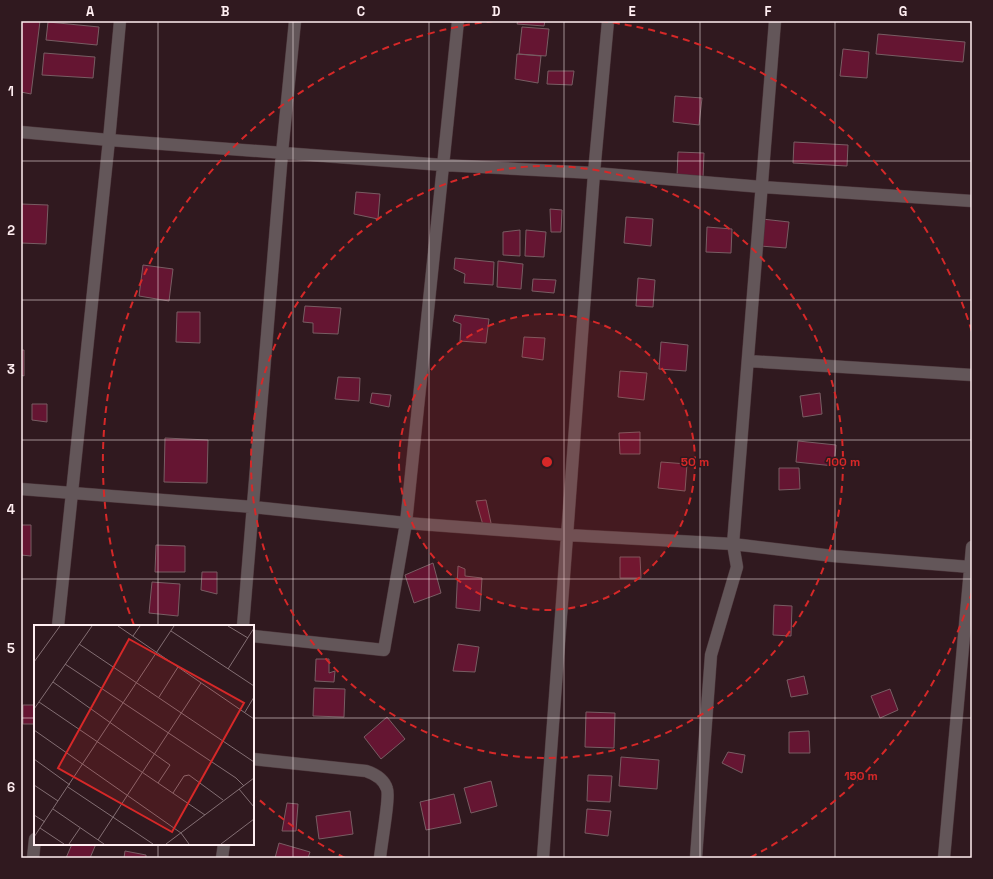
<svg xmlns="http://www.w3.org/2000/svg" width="993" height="879" font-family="'Space Grotesk',sans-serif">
<rect width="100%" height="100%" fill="#30191f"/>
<!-- building -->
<path fill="#651532" stroke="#785d63" d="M 21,21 L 40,21 L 31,94 L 21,92 Z
M 518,21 L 545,21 L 544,26 L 517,24 Z
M 48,22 L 99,27 L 97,45 L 46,40 Z
M 522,27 L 549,29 L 546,56 L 519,54 Z
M 878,34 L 965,42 L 963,62 L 876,54 Z
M 843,49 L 869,52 L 867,78 L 840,76 Z
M 44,53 L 95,57 L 93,78 L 42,75 Z
M 517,54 L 541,56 L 538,83 L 515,79 Z
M 548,71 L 574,71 L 572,85 L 547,84 Z
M 675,96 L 702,98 L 699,125 L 673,122 Z
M 794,142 L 848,145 L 847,166 L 793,163 Z
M 678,152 L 704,153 L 703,178 L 677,177 Z
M 356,192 L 380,194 L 378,219 L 354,214 Z
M 21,204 L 48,205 L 46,244 L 21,243 Z
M 550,209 L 562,210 L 561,232 L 551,232 Z
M 626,217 L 653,219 L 651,246 L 624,243 Z
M 762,219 L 789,222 L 786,248 L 760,246 Z
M 707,227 L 732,229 L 731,253 L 706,252 Z
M 520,230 L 520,256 L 503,255 L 503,232 Z
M 526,230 L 546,232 L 544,257 L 525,256 Z
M 455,258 L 494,262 L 493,285 L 464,283 L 465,274 L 454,269 Z
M 498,261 L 523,264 L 521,289 L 497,287 Z
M 143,265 L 173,269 L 169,301 L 139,296 Z
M 638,278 L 655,280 L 653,307 L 636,306 Z
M 533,279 L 556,280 L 554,293 L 532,291 Z
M 305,306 L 341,308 L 338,334 L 313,333 L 313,323 L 303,322 Z
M 177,312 L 200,312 L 200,343 L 176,342 Z
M 455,315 L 489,319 L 486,343 L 460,341 L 461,324 L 453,321 Z
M 524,337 L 545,338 L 543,360 L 522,357 Z
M 661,342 L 688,345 L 686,371 L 659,369 Z
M 21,350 L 24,350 L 24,376 L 21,375 Z
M 620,371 L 647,373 L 644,400 L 618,397 Z
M 338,377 L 360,378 L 359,401 L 335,399 Z
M 372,393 L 391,395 L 389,407 L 370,403 Z
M 820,393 L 822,414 L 803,417 L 800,396 Z
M 32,404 L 47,404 L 47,422 L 32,420 Z
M 640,432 L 640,454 L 620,454 L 619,433 Z
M 165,438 L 208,440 L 207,483 L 164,482 Z
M 798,441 L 836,445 L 834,466 L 796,462 Z
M 661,462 L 687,464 L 685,491 L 658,488 Z
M 779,468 L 799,468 L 800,489 L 779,490 Z
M 486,500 L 491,523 L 483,525 L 476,501 Z
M 21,525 L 31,525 L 31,556 L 21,555 Z
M 156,545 L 185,546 L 185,572 L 155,572 Z
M 620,557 L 640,557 L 641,578 L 620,578 Z
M 433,563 L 441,593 L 414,603 L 405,575 Z
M 458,566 L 465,569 L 465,576 L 482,578 L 480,611 L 456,608 Z
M 202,572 L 217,572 L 217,594 L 201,590 Z
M 152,582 L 180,584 L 178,616 L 149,613 Z
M 774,605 L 792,606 L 791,636 L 773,635 Z
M 458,644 L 479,647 L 475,672 L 453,671 Z
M 316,659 L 329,659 L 329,673 L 335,671 L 334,682 L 315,681 Z
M 804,676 L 808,694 L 791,697 L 787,680 Z
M 314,688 L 345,689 L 344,717 L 313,716 Z
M 890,689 L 898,710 L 880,718 L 871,696 Z
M 23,705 L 35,705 L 35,724 L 23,724 Z
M 586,712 L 615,713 L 614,748 L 585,747 Z
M 387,717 L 405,739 L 381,759 L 364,737 Z
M 809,731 L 810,753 L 789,753 L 789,732 Z
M 728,752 L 745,755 L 742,773 L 722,763 Z
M 621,757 L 659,760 L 657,789 L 619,786 Z
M 588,775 L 612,776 L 610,802 L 587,801 Z
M 491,781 L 497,806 L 471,813 L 464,788 Z
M 454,794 L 461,823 L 426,830 L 420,802 Z
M 287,803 L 298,804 L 296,831 L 282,831 Z
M 587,809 L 611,811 L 608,836 L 585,833 Z
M 350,811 L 353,834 L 319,839 L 316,816 Z
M 279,843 L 310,852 L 308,858 L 275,858 Z
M 72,844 L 96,844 L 90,858 L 66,858 Z
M 125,851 L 146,855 L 146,858 L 124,858 Z"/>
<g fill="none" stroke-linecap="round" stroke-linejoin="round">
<!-- street casing -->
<g stroke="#4d373c" stroke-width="13">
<path id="street" d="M 21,132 L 109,140 L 443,165 L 594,173 L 762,187 L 972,201
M 748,361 L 972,375
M 21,489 L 253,507 L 406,523 L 567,535 L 733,544 L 833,556 L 970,567
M 58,626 L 109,140 L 120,21
M 243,626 L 282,153 L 295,21
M 253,636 L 384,650 L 406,523 L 458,21
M 253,759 L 366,771 C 375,774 384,779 387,789 C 390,797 381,846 380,858
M 33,858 L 35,839
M 222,858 L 224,844
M 543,858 L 594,173 L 608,21
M 696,858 L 711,655 L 737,567 L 733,544 L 775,21
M 944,858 L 972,547"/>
</g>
<!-- street -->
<use href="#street" stroke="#635659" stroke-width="12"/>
</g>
<!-- grid -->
<path fill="none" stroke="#ffeef1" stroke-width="1" stroke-opacity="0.55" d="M 158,21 L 158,626M 293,21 L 293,858M 429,21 L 429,858M 564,21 L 564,858M 700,21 L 700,858M 835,21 L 835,858M 21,161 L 972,161M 21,300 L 972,300M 21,440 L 972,440M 21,579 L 972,579M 21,718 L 35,718M 253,718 L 972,718M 158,844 L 158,858"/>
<!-- distance rings -->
<circle cx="547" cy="462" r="148" fill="#d62828" fill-opacity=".12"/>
<g fill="none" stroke="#d62828" stroke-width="2" stroke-dasharray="7 5">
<circle cx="547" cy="462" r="148"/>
<circle cx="547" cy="462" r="296"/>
<path d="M972 592A444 444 0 0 1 749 858M345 858A444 444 0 0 1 256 797M134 625A444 444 0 0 1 493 21M601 21A444 444 0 0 1 972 332"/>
</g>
<!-- overview -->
<g transform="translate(34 625)">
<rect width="220" height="220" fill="#30191f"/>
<path fill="none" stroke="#836e73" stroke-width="1" d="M 84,1 L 220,94M 194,1 L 214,13M 137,6 L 220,61M 99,11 L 106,1M 45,19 L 220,137M 0,37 L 26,1M 31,39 L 202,153 L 210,161M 194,44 L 220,3M 19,57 L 136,140 L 124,158M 125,72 L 144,42M 5,77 L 171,190M 0,84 L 58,1M 211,87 L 220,72M 0,105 L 147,208 L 155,219M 0,134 L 36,160M 0,160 L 24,176M 34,162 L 119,219M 205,164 L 220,182M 139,168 L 150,151 L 155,150 L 189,175M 19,184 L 70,219M 0,190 L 11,197M 6,203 L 30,219M 0,212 L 140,1M 64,215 L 167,58M 35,219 L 46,203M 132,219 L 220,153M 187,219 L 220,194"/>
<path fill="#d62828" fill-opacity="0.15" stroke="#d62828" stroke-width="2" d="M 95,14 L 210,78 L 138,207 L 24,143 Z"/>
<rect width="220" height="220" fill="none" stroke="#ffeef1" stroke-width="2"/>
</g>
<circle cx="547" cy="462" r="6" fill="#d62828" stroke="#30191f" stroke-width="2"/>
<g font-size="12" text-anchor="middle" font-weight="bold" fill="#d62828" stroke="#30191f" stroke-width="3" stroke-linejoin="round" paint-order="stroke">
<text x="695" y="466">50 m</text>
<text x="843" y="466">100 m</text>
<text x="861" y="780">150 m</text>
</g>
<!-- border -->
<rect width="993" height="879" fill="none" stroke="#30191f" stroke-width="44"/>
<rect x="22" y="22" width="949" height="835" fill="none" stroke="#ffeef1" stroke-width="1.5"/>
<g font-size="13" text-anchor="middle" font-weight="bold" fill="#ffeef1">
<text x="90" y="16">A</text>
<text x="225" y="16">B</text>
<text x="361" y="16">C</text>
<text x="496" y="16">D</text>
<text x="632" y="16">E</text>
<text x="768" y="16">F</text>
<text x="903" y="16">G</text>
<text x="11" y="96">1</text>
<text x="11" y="235">2</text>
<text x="11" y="374">3</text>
<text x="11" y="514">4</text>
<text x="11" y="653">5</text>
<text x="11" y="792">6</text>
</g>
</svg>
